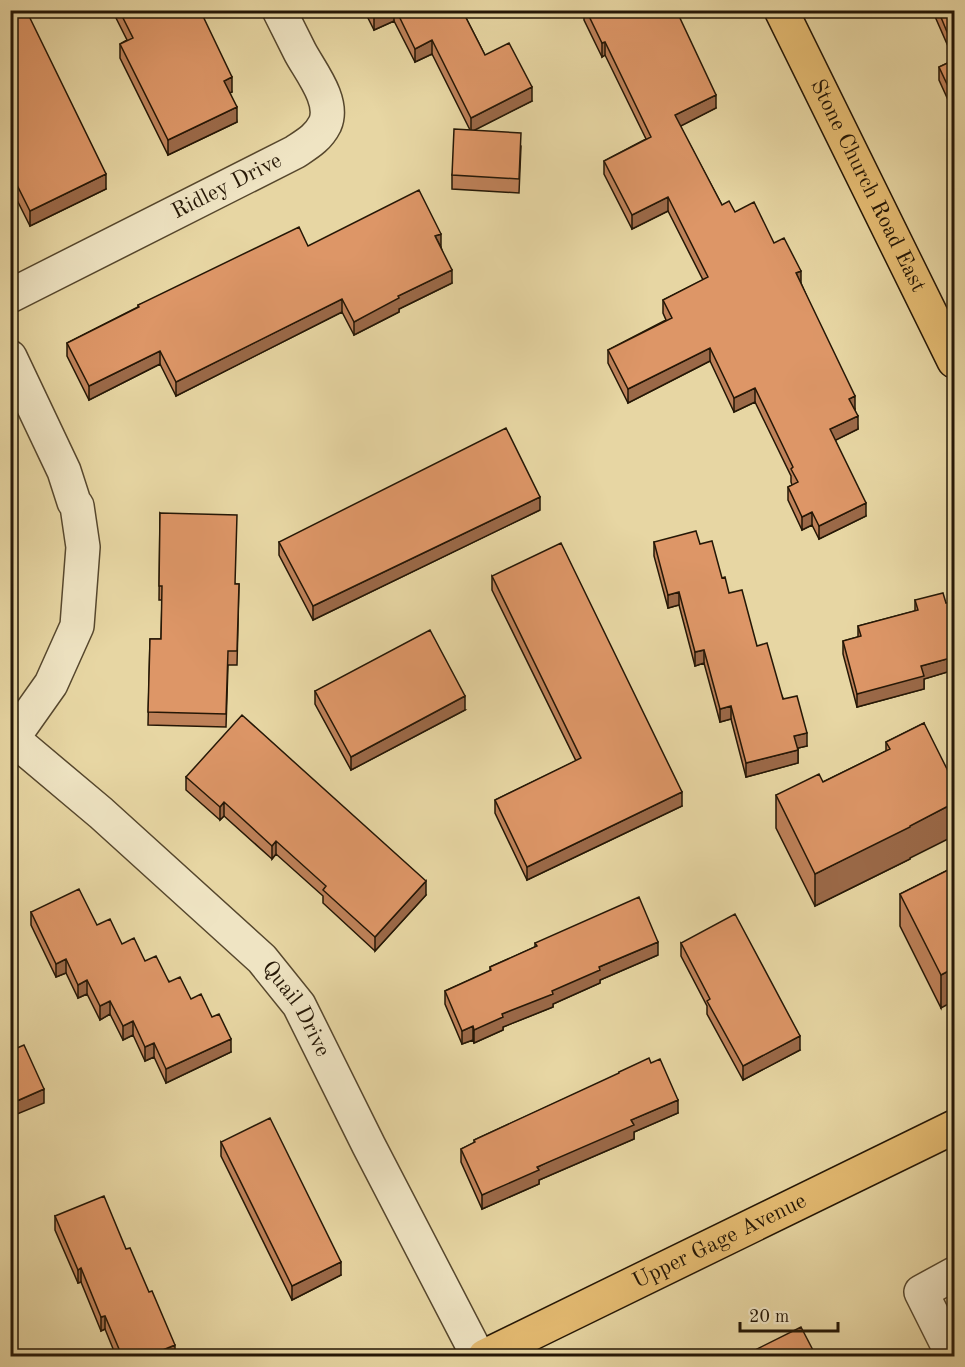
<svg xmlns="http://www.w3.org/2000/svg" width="965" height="1367" font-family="'Old Standard TT',serif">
<rect width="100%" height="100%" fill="#e7d6a3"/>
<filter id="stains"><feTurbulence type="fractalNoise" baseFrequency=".00333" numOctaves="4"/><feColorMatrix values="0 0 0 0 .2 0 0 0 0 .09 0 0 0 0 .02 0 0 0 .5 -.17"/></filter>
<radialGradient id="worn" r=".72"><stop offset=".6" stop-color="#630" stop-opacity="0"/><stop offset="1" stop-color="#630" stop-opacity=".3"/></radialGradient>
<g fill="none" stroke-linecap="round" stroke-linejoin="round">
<!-- minor casing -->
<g stroke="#56472d" stroke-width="36">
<g id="minor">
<path id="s1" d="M 10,296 L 295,152 C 307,144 318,138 325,124 C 335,101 310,71 300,52 C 293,38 286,24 279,10"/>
<path d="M 10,357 L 64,471 L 74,502 L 77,506 L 83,547 L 77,626 L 51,684 L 10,742"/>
<path id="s2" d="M 13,739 L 101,813 L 262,959 L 299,1005 L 369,1146 L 478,1356"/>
<path d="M 953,1356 L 921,1292 L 954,1274"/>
</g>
</g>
<!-- major casing -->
<g stroke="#251706" stroke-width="36">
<g id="major">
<path id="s3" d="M 781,10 L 954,361"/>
<path id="s4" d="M 485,1356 L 954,1127"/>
</g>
</g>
<!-- minor -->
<use href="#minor" stroke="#efe4c3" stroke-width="33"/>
<!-- major -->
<use href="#major" stroke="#e4bb72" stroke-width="33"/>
</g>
<!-- wall -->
<path fill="#be8159" stroke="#251706" stroke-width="1.5" d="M 10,10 L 106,189 L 30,226 L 10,186 Z
M 112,10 L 200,10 L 232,92 L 230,93 L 237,122 L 168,155 L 120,58 L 120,44 L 127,40 Z
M 364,10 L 462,10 L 485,55 L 532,101 L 474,130 L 521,146 L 519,193 L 452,189 L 452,175 L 470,130 L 432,54 L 415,62 L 394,21 L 374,30 Z
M 584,10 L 673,10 L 716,108 L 680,126 L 722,205 L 735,212 L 774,243 L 801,283 L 855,409 L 858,429 L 835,440 L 866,516 L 819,539 L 812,525 L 802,530 L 788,500 L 788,487 L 792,485 L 791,482 L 791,476 L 755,402 L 734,412 L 710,361 L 628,403 L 608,363 L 608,350 L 666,320 L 663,313 L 663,300 L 703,280 L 668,211 L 632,229 L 604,174 L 604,161 L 646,139 L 605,55 L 602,57 L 584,20 Z
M 930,10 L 954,10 L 954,113 L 939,80 L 939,67 L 954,60 L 933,12 L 931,13 Z
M 308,246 L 441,247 L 452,283 L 399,309 L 399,312 L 354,335 L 342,312 L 176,396 L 160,364 L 89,400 L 67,356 L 67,343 L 138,307 L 138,305 Z
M 540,510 L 313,620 L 279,555 L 279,542 Z
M 160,513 L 236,584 L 239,584 L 237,665 L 228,665 L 226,727 L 148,725 L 150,639 L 161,639 L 162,600 L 159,600 Z
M 654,542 L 700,544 L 722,578 L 729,593 L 757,646 L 807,746 L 798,748 L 798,763 L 746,777 L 731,719 L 720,722 L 704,663 L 695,666 L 679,605 L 668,608 L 654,556 Z
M 492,576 L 682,806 L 527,880 L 495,813 L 495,800 L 576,761 L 492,590 Z
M 915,600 L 946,603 L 954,601 L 954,670 L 924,679 L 924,689 L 857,707 L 843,654 L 843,641 L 858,637 L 858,626 L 915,611 Z
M 315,691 L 465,710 L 351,770 L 315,704 Z
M 924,723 L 910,859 L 815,906 L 776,828 L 776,795 L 823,782 L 886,751 L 886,742 Z
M 186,777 L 426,895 L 375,951 L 323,903 L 323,896 L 276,854 L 272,859 L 224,816 L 220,820 L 186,790 Z
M 954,867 L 941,1008 L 900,926 L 900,894 Z
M 31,912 L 97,925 L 145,961 L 212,1017 L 231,1052 L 166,1083 L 154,1057 L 145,1061 L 133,1035 L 123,1040 L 110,1014 L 100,1020 L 87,994 L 78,998 L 66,973 L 56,977 L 31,925 Z
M 535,943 L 658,955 L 600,980 L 600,983 L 553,1004 L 553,1007 L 503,1027 L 503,1030 L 474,1043 L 473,1040 L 462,1044 L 445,1004 L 445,991 L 490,971 L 490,967 L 535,947 Z
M 681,943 L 800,1050 L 743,1080 L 707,1014 L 707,1006 L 681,956 Z
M 651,1063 L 678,1113 L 634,1132 L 634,1139 L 539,1180 L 539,1184 L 482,1209 L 461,1162 L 461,1149 L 474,1143 L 474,1140 L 619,1074 L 619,1072 Z
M 221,1142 L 341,1275 L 292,1300 L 221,1156 Z
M 55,1216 L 126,1249 L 175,1356 L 116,1356 L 105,1329 L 101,1331 L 81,1282 L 78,1283 L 55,1230 Z"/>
<!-- shaded-wall -->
<path fill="#9b6948" stroke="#251706" stroke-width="1.5" d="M 387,10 L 394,10 L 394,21 L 374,30 L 374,17 Z
M 432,40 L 432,54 L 415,62 L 415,49 Z
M 605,42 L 605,55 L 602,57 L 602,43 Z
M 232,77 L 232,92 L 224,95 L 224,81 Z
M 532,87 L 532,101 L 471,132 L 471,118 Z
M 716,95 L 716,108 L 675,129 L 675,115 Z
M 237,107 L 237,122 L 168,155 L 168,140 Z
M 106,174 L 106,189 L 30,226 L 30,211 Z
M 668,197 L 668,211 L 632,229 L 632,215 Z
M 441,234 L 441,247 L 435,236 Z
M 452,270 L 452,283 L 399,309 L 399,312 L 354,335 L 354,322 L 398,296 Z
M 801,271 L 801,284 L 796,273 Z
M 342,299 L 342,312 L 176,396 L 176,382 Z
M 710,348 L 710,361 L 628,403 L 628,389 Z
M 160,351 L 160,364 L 89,400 L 89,386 Z
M 755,388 L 755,402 L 734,412 L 734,398 Z
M 855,396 L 855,409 L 849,412 L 849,399 Z
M 858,416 L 858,429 L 830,443 L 830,429 Z
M 540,497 L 540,510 L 313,620 L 313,606 Z
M 866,503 L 866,516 L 819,539 L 819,526 Z
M 812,512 L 812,525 L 802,530 L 802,517 Z
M 679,592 L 679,605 L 668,608 L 668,595 Z
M 704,650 L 704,663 L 695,666 L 695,652 Z
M 954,657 L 954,670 L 924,679 L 924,689 L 857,707 L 857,694 L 921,666 Z
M 465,696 L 465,710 L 351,770 L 351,757 Z
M 731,706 L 731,719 L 720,722 L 720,709 Z
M 807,733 L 807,746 L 794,749 L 794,736 Z
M 798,750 L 798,763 L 746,777 L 746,763 Z
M 682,792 L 682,806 L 527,880 L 527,867 Z
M 224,802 L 224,816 L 220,820 L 220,807 Z
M 954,803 L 954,836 L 910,858 L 910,859 L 815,906 L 815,874 Z
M 276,841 L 276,854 L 272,859 L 272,846 Z
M 426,881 L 426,895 L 375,951 L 375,937 Z
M 658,942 L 658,955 L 600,980 L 600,983 L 553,1004 L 553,1007 L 503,1027 L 503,1030 L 474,1043 L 474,1030 L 502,1014 L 599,967 Z
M 66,959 L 66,973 L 56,977 L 56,964 Z
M 954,968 L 954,1001 L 941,1008 L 941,975 Z
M 87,980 L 87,994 L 78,998 L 78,985 Z
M 110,1001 L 110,1014 L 100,1020 L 100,1006 Z
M 133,1021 L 133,1035 L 123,1040 L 123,1026 Z
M 473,1026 L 473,1040 L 462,1044 L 462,1031 Z
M 800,1036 L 800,1050 L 743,1080 L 743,1066 Z
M 231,1039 L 231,1052 L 166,1083 L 166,1069 Z
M 154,1043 L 154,1057 L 145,1061 L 145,1047 Z
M 44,1089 L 44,1103 L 10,1117 L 10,1104 Z
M 678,1100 L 678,1113 L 634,1132 L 634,1139 L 539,1180 L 539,1184 L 482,1209 L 482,1195 L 631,1120 Z
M 341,1262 L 341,1275 L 292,1300 L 292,1286 Z
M 81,1268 L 81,1282 L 78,1283 L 78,1270 Z
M 105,1316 L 105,1329 L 101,1331 L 101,1317 Z
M 175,1345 L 175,1356 L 148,1356 Z"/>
<!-- building -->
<path fill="#dd9667" stroke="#251706" stroke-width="1.5" d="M 10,10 L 26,10 L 106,174 L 30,211 L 10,171 Z
M 119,10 L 200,10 L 232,77 L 224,81 L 237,107 L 168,140 L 120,44 L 133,38 Z
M 371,10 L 387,10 L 374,17 Z
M 396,10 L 462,10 L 485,55 L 509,43 L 532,87 L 471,118 L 432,40 L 415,49 Z
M 586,10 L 673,10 L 675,15 L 678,14 L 716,95 L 675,115 L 722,205 L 729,201 L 735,212 L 754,202 L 774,243 L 784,238 L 801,271 L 796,273 L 855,396 L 849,399 L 858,416 L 830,429 L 866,503 L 819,526 L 812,512 L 802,517 L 788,487 L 798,482 L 791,469 L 793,467 L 755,388 L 734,398 L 710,348 L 628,389 L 608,350 L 672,318 L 663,300 L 708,277 L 668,197 L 632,215 L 604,161 L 651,137 L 605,42 L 602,43 Z
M 938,10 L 954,10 L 954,49 Z
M 954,60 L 954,99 L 939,67 Z
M 454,129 L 521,133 L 519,179 L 452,175 Z
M 419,190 L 441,234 L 435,236 L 452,270 L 398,296 L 399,298 L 354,322 L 342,299 L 176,382 L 160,351 L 89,386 L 67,343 L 139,307 L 138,305 L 299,227 L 308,246 Z
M 506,428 L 540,497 L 313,606 L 279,542 Z
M 160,513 L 237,515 L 235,584 L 239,584 L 237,651 L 228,651 L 226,714 L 148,712 L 150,639 L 161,639 L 162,586 L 159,586 Z
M 696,531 L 700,544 L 712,541 L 722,578 L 725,577 L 729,593 L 742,590 L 757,646 L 767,643 L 783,699 L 797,696 L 807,733 L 794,736 L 798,750 L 746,763 L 731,706 L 720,709 L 704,650 L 695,652 L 679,592 L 668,595 L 654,542 Z
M 561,543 L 682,792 L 527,867 L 495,800 L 581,758 L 492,576 Z
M 943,593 L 946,603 L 954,601 L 954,657 L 921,666 L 924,676 L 857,694 L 843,641 L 861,636 L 858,626 L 918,610 L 915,600 Z
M 430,630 L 465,696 L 351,757 L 315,691 Z
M 242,715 L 426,881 L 375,937 L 323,890 L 326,886 L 276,841 L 272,846 L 224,802 L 220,807 L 186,777 Z
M 924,723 L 954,783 L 954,803 L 910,826 L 910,827 L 815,874 L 776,795 L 819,774 L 823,782 L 890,749 L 886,742 Z
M 954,867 L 954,968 L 941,975 L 900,894 Z
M 79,889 L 97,925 L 110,919 L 122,944 L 134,938 L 145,961 L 156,956 L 169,982 L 180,977 L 191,999 L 201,994 L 212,1017 L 219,1014 L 231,1039 L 166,1069 L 154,1043 L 145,1047 L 133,1021 L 123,1026 L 110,1001 L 100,1006 L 87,980 L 78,985 L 66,959 L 56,964 L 31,912 Z
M 639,897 L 658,942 L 599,967 L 600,970 L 552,991 L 553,994 L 502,1014 L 503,1017 L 474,1030 L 473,1026 L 462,1031 L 445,991 L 491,970 L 490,967 L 537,946 L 535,943 Z
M 735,914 L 800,1036 L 743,1066 L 707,1001 L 710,999 L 681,943 Z
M 24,1045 L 44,1089 L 10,1104 L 10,1051 Z
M 649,1058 L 651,1063 L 660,1059 L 678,1100 L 631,1120 L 634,1125 L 537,1167 L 539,1170 L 482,1195 L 461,1149 L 475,1142 L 474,1140 L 619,1073 L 619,1072 Z
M 270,1118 L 341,1262 L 292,1286 L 221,1142 Z
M 104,1196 L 126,1249 L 130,1248 L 149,1292 L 152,1291 L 175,1345 L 148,1356 L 122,1356 L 105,1316 L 101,1317 L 81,1268 L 78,1270 L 55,1216 Z
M 801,1327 L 816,1356 L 759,1356 L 755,1350 Z
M 10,1339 L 18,1356 L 10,1356 Z"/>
<g text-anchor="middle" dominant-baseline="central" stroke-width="4.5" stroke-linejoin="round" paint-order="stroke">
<!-- street labels -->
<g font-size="22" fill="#251706" stroke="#efe4c3">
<text stroke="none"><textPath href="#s1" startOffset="243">Ridley Drive</textPath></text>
<text stroke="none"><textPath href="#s3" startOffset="196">Stone Church Road East</textPath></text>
<text stroke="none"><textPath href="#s2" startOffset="393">Quail Drive</textPath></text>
<text stroke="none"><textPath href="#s4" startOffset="261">Upper Gage Avenue</textPath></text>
</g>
</g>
<!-- margin -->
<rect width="965" height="1367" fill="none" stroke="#e7d6a3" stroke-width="36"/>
<rect x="12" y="12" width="941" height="1343" fill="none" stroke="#251706" stroke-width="3"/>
<rect x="18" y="18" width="929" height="1331" fill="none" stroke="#251706" stroke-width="1.5"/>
<!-- scale -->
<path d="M740 1322v9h98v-9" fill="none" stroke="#251706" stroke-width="3"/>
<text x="749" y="1322" font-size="18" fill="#251706" stroke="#efe4c3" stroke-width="4.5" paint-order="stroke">20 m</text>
<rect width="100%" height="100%" filter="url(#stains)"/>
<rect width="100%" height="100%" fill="url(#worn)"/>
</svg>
